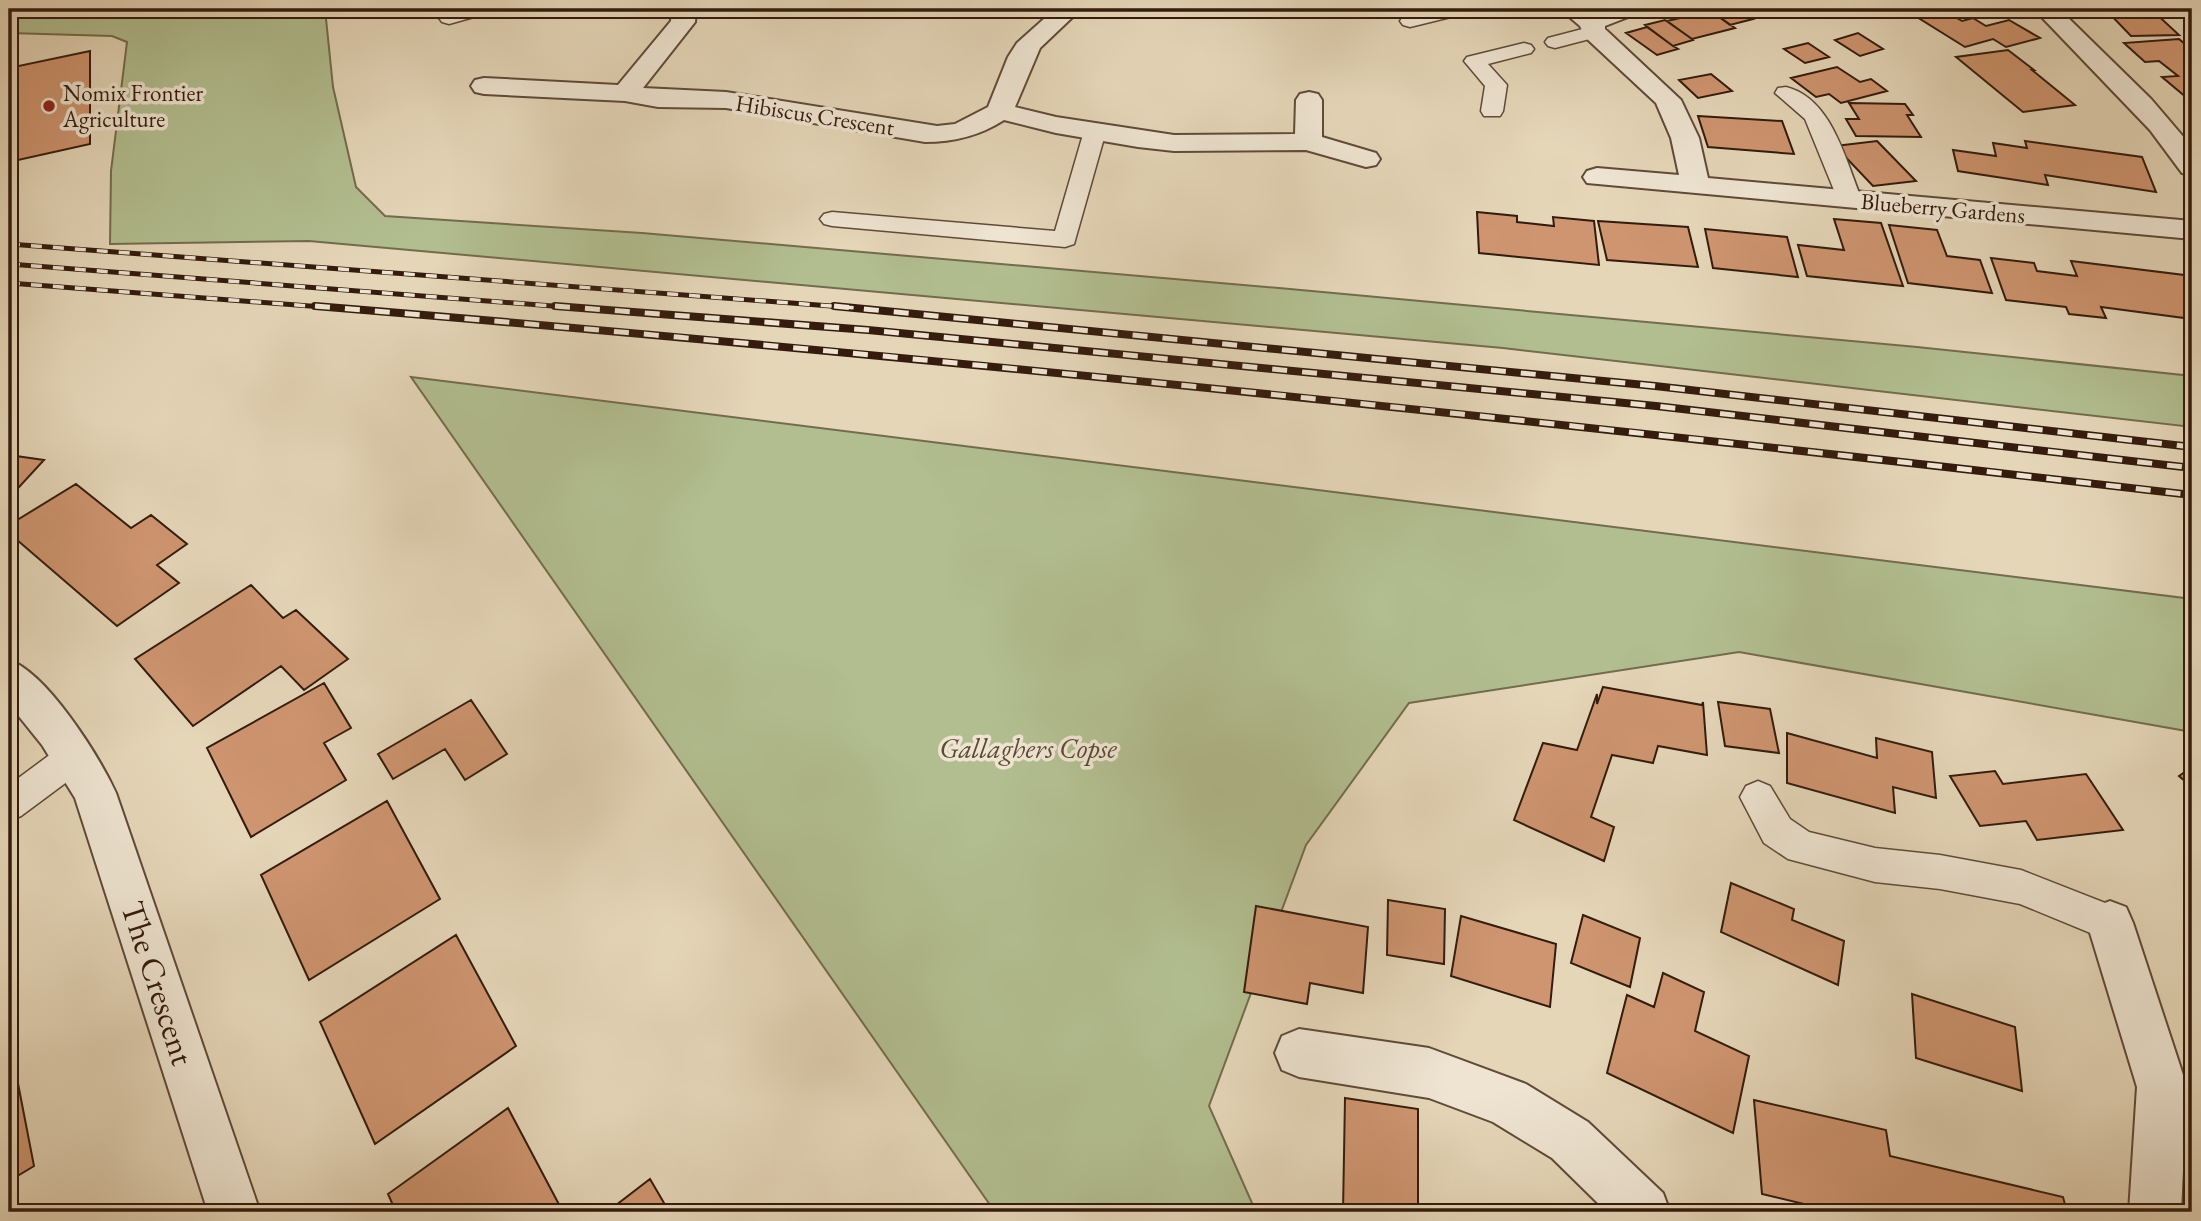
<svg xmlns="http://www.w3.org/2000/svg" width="2201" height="1221" font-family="'EB Garamond',serif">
<rect width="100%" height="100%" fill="#e5d6b8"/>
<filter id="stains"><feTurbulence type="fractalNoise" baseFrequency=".00286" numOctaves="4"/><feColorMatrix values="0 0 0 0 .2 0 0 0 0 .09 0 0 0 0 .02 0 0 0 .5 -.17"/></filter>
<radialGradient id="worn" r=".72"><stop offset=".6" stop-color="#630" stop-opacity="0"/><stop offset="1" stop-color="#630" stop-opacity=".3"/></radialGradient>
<!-- green -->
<path fill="#b2be90" stroke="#736c4e" stroke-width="2" d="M 9,9 L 325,9 L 333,87 L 356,187 L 385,216 L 642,233 L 1279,288 L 1917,347 L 2192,376 L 2192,427 L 1503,348 L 309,241 L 110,244 L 111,171 L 127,42 L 112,36 L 9,33 Z
M 411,377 L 2192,599 L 2192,732 L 1739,652 L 1409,703 L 1306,845 L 1209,1106 L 1256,1212 L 995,1212 Z"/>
<!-- building -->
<path fill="#ce9570" stroke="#341b0d" stroke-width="2" d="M 1708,9 L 1738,9 L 1753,19 L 1730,25 Z
M 1738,9 L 1760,9 L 1768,14 L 1753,19 Z
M 1904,9 L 1942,9 L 1962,21 L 1973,18 L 1986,26 L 2009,20 L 2040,38 L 2006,47 L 1993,39 L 1965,47 Z
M 2105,9 L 2151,9 L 2179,35 L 2131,36 Z
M 1711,11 L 1735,28 L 1692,39 L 1667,21 Z
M 1665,20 L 1692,39 L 1693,40 L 1673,46 L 1645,25 Z
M 1647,27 L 1673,46 L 1678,49 L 1657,55 L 1626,33 Z
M 1858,33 L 1883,49 L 1860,56 L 1835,40 Z
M 2179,39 L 2192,50 L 2192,98 L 2187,98 L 2162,77 L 2178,76 L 2159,61 L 2145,62 L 2124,43 Z
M 1808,43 L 1829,57 L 1805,63 L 1784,49 Z
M 2008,50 L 2034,70 L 2032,70 L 2075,105 L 2023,112 L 1956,57 Z
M 90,51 L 90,144 L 9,162 L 9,68 Z
M 1837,67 L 1860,82 L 1871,79 L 1887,91 L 1841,103 L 1829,94 L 1816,97 L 1791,78 Z
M 1711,74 L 1732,91 L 1698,98 L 1679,80 Z
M 1849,103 L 1905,104 L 1913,115 L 1907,115 L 1921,137 L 1856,136 L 1846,119 L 1859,119 Z
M 1698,116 L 1782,121 L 1794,154 L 1708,147 Z
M 1877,141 L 1916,181 L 1873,186 L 1835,146 Z
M 2025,141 L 2142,157 L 2156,192 L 2045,175 L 2048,185 L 1958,171 L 1953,150 L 1996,156 L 1993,143 L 2027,148 Z
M 1477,212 L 1517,216 L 1517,222 L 1554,226 L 1553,217 L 1594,221 L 1599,265 L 1479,253 Z
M 1834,219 L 1881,223 L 1903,286 L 1807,276 L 1798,245 L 1844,250 Z
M 1598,221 L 1688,227 L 1698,267 L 1607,260 Z
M 1889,225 L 1937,230 L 1947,256 L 1980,260 L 1992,293 L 1908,283 Z
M 1705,229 L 1787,237 L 1798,277 L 1713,268 Z
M 1991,258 L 2034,263 L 2037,271 L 2077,276 L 2071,261 L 2192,276 L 2192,319 L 2101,307 L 2106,318 L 2069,314 L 2066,307 L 2006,300 Z
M 9,455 L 44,460 L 9,498 Z
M 76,484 L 131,528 L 151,515 L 187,544 L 157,565 L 179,583 L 117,626 L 9,533 L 9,525 Z
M 251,585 L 283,618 L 296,610 L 348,659 L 304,690 L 281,666 L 193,726 L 135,659 Z
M 324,683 L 351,728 L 324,743 L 346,780 L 251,837 L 207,748 Z
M 1603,687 L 1702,705 L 1703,702 L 1707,755 L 1658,746 L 1653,763 L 1612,755 L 1591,817 L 1614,827 L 1604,861 L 1514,820 L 1543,743 L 1577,750 L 1597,694 L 1597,704 Z
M 471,700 L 507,754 L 465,780 L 445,749 L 393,779 L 378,754 Z
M 1718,702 L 1770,709 L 1779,753 L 1725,746 Z
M 1787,733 L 1877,758 L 1876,738 L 1932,752 L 1936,798 L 1893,787 L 1895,813 L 1787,783 Z
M 2192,767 L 2192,787 L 2179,776 Z
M 1995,771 L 2003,784 L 2086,774 L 2123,830 L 2037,840 L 2026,821 L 1980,826 L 1950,776 Z
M 387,801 L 440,899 L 309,980 L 261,875 Z
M 1731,883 L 1794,909 L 1792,920 L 1844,941 L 1838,985 L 1721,932 Z
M 1388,900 L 1445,909 L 1444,964 L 1387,955 Z
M 1256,906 L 1368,927 L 1363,993 L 1310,983 L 1307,1004 L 1244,992 Z
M 1583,915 L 1640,938 L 1630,987 L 1571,963 Z
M 1461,916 L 1556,944 L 1550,1007 L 1451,976 Z
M 456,935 L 516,1046 L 375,1144 L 320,1022 Z
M 1663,973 L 1704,992 L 1695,1031 L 1749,1056 L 1733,1133 L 1607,1073 L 1627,995 L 1654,1007 Z
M 1912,994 L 2015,1027 L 2022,1091 L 1916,1058 Z
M 9,1037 L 34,1166 L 9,1181 Z
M 1345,1098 L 1418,1109 L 1418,1212 L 1343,1212 Z
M 1754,1100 L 1886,1130 L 1890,1156 L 2063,1197 L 2067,1212 L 1837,1212 L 1762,1194 Z
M 508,1108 L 563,1212 L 396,1212 L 388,1194 Z
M 650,1179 L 664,1203 L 652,1212 L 607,1212 Z"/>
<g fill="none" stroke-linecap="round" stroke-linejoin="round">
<!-- service casing -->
<g stroke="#604a38" stroke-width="3">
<path id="service" d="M 460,9 L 491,9 L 488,13 L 449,24 L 442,22 L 439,18 L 442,14 Z
M 1436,9 L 1466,10 L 1463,14 L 1410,27 L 1403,25 L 1400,21 L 1403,17 Z
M 1594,26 L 1601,28 L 1604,32 L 1601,36 L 1555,48 L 1548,46 L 1545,42 L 1548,38 Z
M 1524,43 L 1531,45 L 1534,49 L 1531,53 L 1488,64 L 1507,85 L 1503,111 L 1500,116 L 1484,116 L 1481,111 L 1485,86 L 1464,61 L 1467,57 Z
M 1786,87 C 1832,98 1846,162 1862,200 L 1858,205 L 1850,207 L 1842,205 L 1838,200 L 1805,119 L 1775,93 L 1778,88 Z
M 1095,124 L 1103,126 L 1106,131 L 1074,244 L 1065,247 L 832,226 L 824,224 L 820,219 L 824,214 L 832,212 L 1055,231 L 1084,131 L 1087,126 Z
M 75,741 L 87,745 L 92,756 L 87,767 L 21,816 L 9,821 L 9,785 L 63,745 Z
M 1758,781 L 1770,786 L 1790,819 L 1809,832 L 1875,848 L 1940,855 L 2021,870 L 2123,910 L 2129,923 L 2123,936 L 2110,941 L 2020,904 L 1940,889 L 1875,882 L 1788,859 L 1764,843 L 1740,797 L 1746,786 Z"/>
</g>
<!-- minor casing -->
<g stroke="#604a38" stroke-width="4">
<path id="minor" d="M 672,9 L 696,9 L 695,22 L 643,88 L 726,92 L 937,126 L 955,124 L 988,107 L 1008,57 L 1017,43 L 1055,9 L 1081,9 L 1040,48 L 1015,107 L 1056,117 L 1174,135 L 1295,134 L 1296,100 L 1300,94 L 1309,92 L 1318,94 L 1322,100 L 1322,137 L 1376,153 L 1380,159 L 1376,165 L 1366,167 L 1306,150 L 1174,151 L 1138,147 L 1056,133 L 1004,120 C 979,136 954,142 925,142 L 726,108 L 658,107 L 625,101 L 484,94 L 475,92 L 471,86 L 475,80 L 484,78 L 618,85 L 671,21 Z
M 1560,9 L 1587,9 L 1594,13 L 1606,9 L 1639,9 L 1636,14 L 1605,26 L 1605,29 L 1681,100 L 1699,138 L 1708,178 L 2192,221 L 2192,239 L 1587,183 L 1583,177 L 1587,171 L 1597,168 L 1679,175 L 1671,138 L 1656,103 L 1585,37 L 1580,26 Z
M 2034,9 L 2059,9 L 2151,99 L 2192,147 L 2192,175 L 2182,173 L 2150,130 Z
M 9,660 C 47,673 99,756 116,793 L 260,1212 L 208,1212 L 75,798 L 42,745 L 9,704 Z
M 2110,901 L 2126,907 L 2133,923 L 2187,1087 L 2181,1212 L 2129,1212 L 2137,1087 L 2087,923 L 2094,907 Z
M 1299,1029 L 1429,1048 L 1526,1084 L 1588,1122 L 1663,1193 L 1670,1212 L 1607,1212 L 1552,1158 L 1493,1122 L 1429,1098 L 1299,1077 L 1282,1070 L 1275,1053 L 1282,1036 Z"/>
</g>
<!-- service -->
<use href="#service" fill="#eee4d1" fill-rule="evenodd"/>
<!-- minor -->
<use href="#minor" fill="#eee4d1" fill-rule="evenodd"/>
<!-- rail-far1 casing -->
<g stroke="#341b0d" stroke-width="5">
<path id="rail-far1" d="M 9,244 L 857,308
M 9,264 L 578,308
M 9,283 L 336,308"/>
</g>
<!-- rail casing -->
<g stroke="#341b0d" stroke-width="8">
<path id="rail" d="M 315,306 C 942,357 1567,423 2192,495
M 555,306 L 868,330 L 1656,406 L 2192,468
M 834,306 L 1655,386 L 2192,447"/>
</g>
<!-- rail-far1 -->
<use href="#rail-far1" stroke="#eee4d1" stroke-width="3.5" stroke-dasharray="11" stroke-linecap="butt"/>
<!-- rail -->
<use href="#rail" stroke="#eee4d1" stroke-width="5" stroke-dasharray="15" stroke-linecap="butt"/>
</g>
<!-- markers -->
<circle fill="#8f2418" stroke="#eee4d1" stroke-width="2.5" cx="49" cy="106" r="7"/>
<g text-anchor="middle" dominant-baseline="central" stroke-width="7" stroke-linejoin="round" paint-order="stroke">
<!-- far-poi labels -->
<g font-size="23" fill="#341b0d" stroke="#eee4d1" text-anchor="start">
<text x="63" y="93">Nomix Frontier<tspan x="63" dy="26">Agriculture</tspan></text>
</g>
<!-- far-street labels -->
<g font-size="23" fill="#341b0d" stroke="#eee4d1">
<text transform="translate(815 115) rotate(9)">Hibiscus Crescent</text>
<text transform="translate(1943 208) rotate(5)">Blueberry Gardens</text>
</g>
<!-- park labels -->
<g font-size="28" font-style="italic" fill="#5a4c34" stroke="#eee4d1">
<text x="1028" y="748">Gallaghers Copse</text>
</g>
<!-- near-street labels -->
<g font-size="33" fill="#341b0d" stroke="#eee4d1">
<text transform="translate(158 983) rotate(72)">The Crescent</text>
</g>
</g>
<!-- margin -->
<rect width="2201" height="1221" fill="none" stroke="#e5d6b8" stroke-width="35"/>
<rect x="10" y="10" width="2180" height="1200" fill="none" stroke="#341b0d" stroke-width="3.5"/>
<rect x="18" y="18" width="2166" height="1186" fill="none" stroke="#341b0d" stroke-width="2"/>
<rect width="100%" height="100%" filter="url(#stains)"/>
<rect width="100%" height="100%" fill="url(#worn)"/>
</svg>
